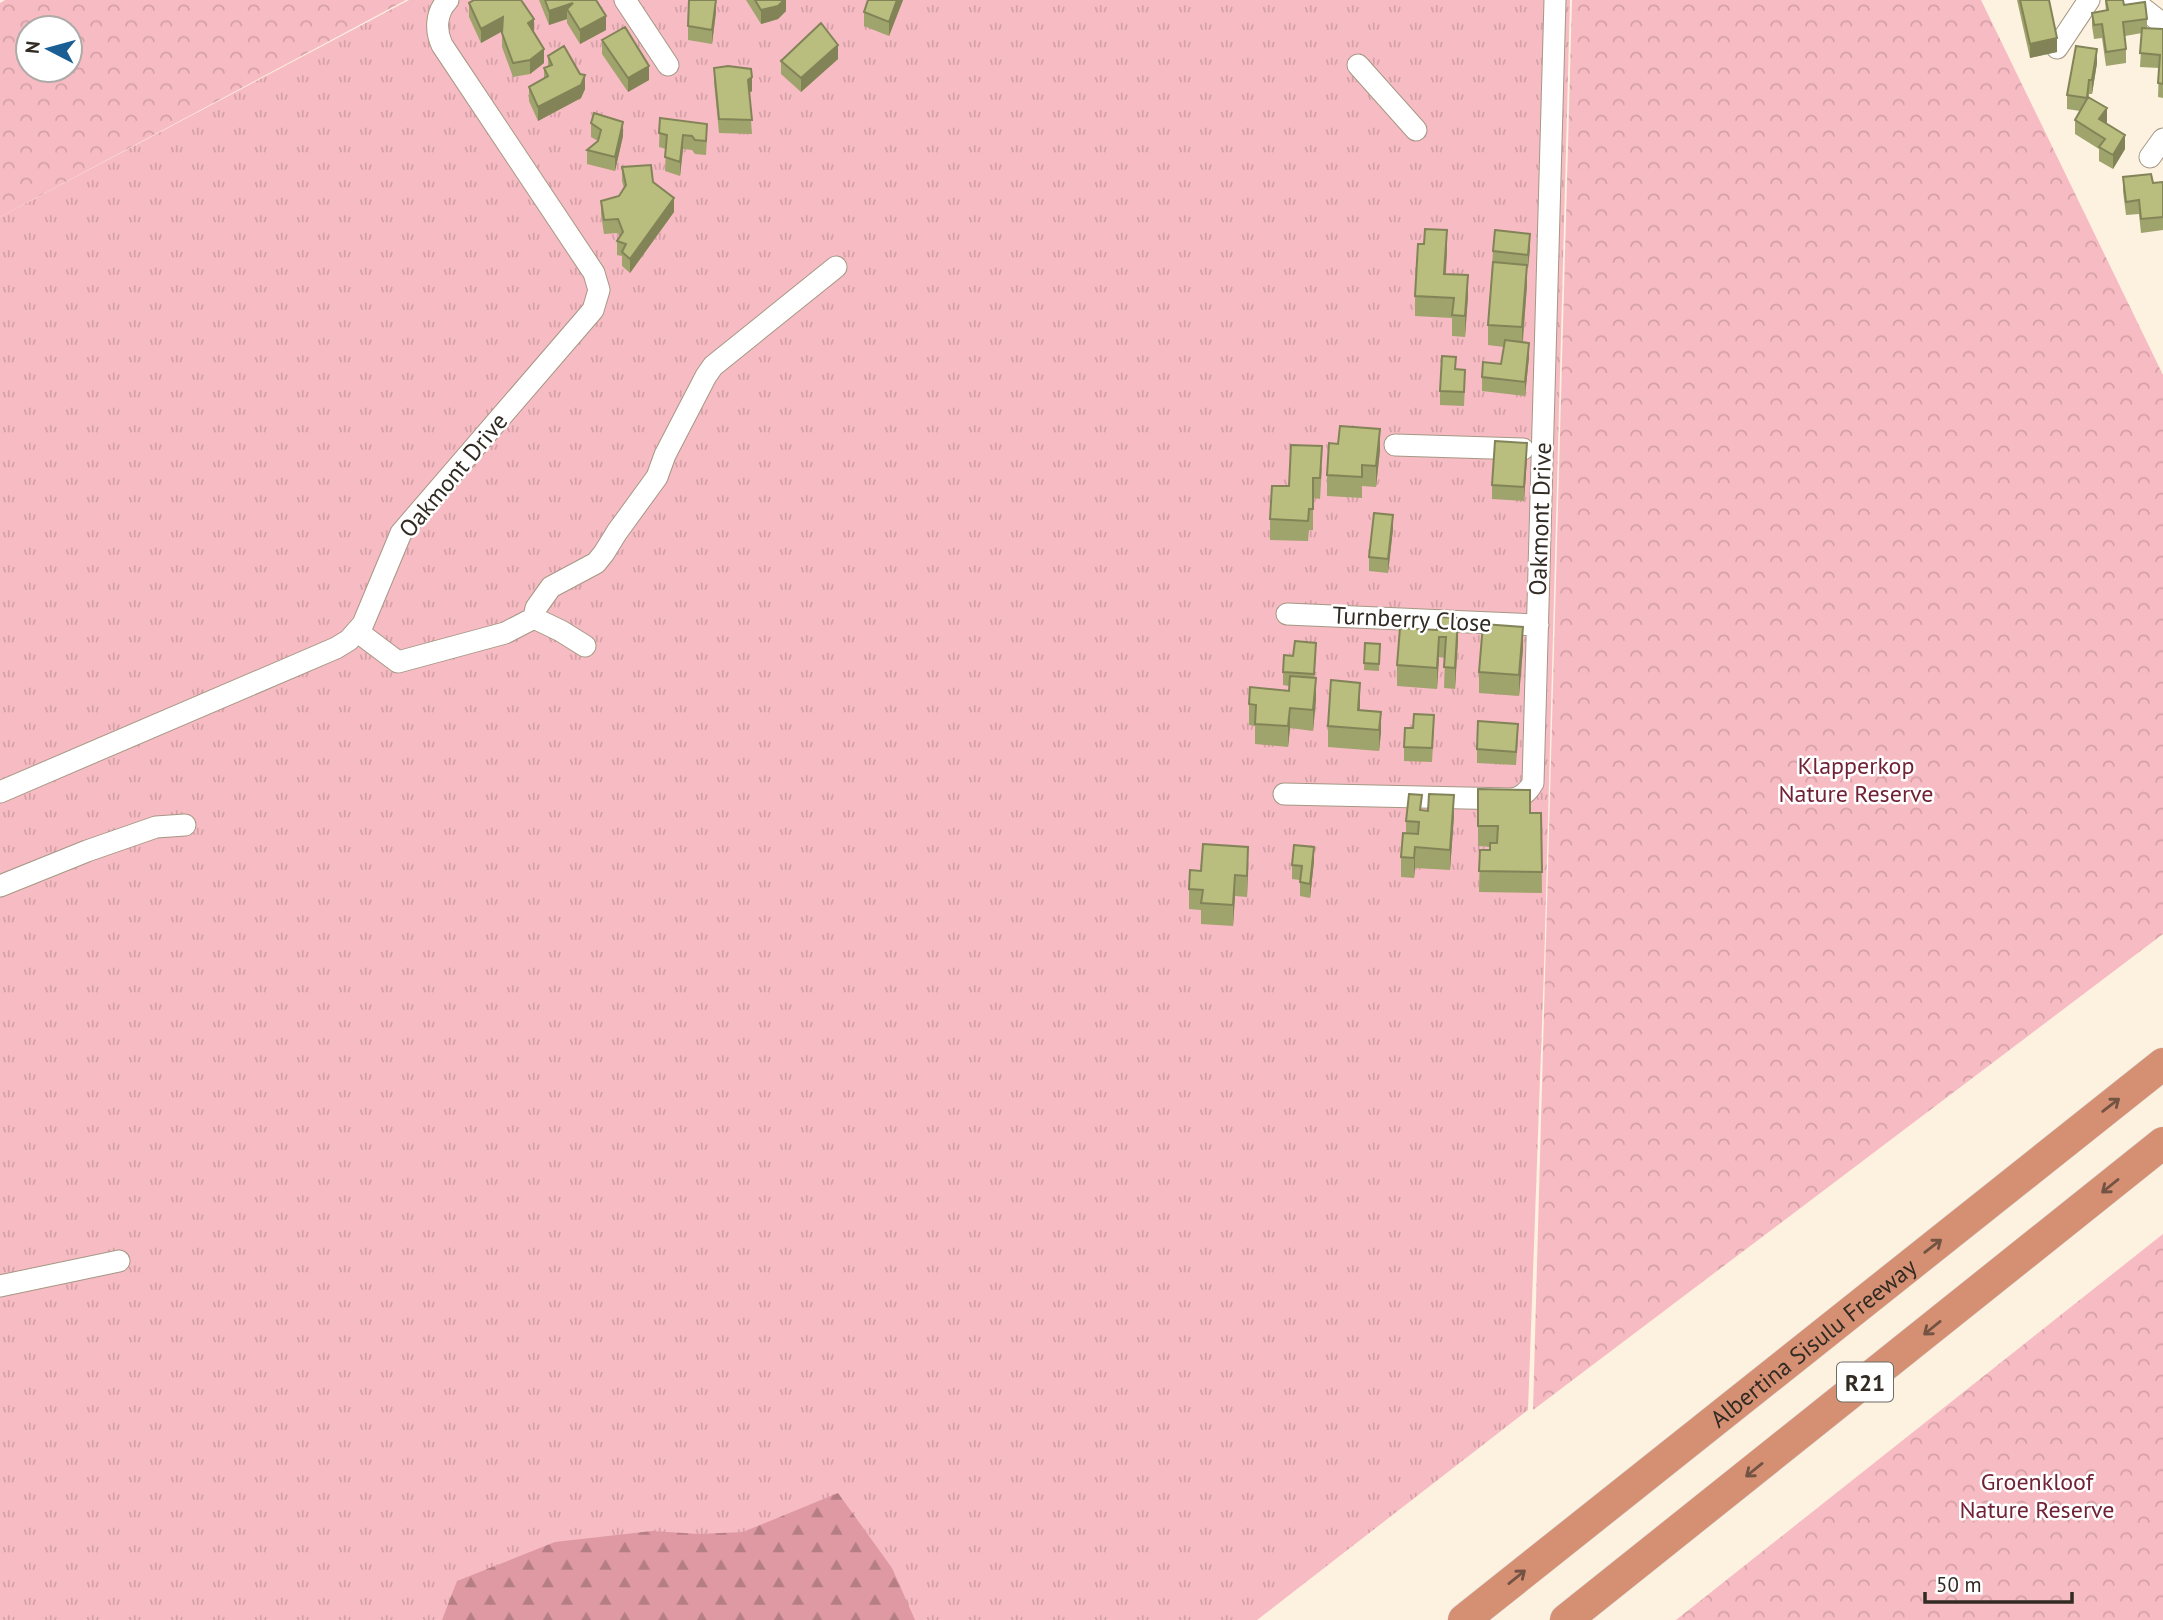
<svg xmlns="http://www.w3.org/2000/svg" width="2163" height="1620" font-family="'PT Sans',sans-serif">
<defs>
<pattern id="grass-tufts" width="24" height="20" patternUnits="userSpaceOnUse" patternTransform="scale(1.75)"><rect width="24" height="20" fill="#f7bbc3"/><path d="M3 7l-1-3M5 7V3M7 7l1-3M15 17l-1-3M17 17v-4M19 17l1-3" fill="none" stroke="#d4a1a7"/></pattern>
<pattern id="forest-firs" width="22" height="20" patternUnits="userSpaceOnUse" patternTransform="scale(1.75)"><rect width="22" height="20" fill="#de99a3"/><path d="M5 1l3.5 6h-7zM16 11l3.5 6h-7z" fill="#b57d84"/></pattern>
<pattern id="park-crowns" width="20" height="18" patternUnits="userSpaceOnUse" patternTransform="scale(1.75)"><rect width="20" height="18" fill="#f7bbc3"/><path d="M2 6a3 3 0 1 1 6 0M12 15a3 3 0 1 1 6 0" fill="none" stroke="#d4a1a7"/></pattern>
</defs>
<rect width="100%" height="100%" fill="#fdf1e0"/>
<!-- grass -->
<path fill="url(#grass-tufts)" d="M 409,0 L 1570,0 L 1544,969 L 1528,1410 L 1257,1620 L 0,1620 L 0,217 Z"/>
<!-- forest -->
<path fill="url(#forest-firs)" d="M 838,1493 L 892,1568 L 915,1620 L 442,1620 L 457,1581 L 555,1542 L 652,1531 L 699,1534 L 743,1532 Z"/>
<!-- park -->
<path fill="url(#park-crowns)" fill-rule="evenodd" d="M 5,0 L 406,0 L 0,217 L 0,3 ZM 70,28 L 70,70 L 28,70 L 28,28 Z
M 1572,0 L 1981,0 L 2163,375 L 2163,934 L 1533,1410 Z
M 2163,1234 L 2163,1620 L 1676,1620 Z"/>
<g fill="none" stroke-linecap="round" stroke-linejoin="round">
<!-- minor casing -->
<g stroke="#a59884" stroke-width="23">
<path id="minor" d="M 625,0 L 668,65
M 2132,0 L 2163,24
M 2057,48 L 2089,0
M 1358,65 L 1416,130
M 2150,157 L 2163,139
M 1395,445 L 1523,449
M 1287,614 L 1538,625
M 534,618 L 536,608 L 551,587 L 596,563 L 604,553 L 617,532 L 657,477 L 665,455 L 706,376 L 713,366 L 836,267
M 358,632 L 398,662 L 505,633 L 534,618 L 561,631 L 585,646
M 0,792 L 336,648 L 349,640 L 363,624 L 401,533 L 593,310 L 599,290 L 594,273 L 442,45 C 435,30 436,12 448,0
M 1284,794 L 1511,799 C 1521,798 1528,792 1533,783 L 1555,0
M 0,886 L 87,851 L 156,827 L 185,825
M 0,1286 L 119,1261"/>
</g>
<!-- highway casing -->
<g stroke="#dad9d7" stroke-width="33">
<g id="highway">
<path id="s1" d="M 1464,1620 L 2163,1064"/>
<path d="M 1566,1620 L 2163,1143"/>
</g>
</g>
<!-- minor -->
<use href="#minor" stroke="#fff" stroke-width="21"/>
<!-- highway -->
<use href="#highway" stroke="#d59073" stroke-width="32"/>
</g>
<!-- wall -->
<path fill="#9fa36c" d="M 539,0 L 596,0 L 606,30 L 580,44 L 567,23 L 567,19 L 549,25 Z
M 746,0 L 786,0 L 786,11 L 778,19 L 761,24 Z
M 868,0 L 903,0 L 889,36 L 864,26 L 864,12 Z
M 2017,0 L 2049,0 L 2057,52 L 2030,58 Z
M 2105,0 L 2123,0 L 2124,5 L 2147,19 L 2147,28 L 2163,29 L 2163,98 L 2158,97 L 2159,68 L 2140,67 L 2142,33 L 2125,36 L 2126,49 L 2126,63 L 2106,66 L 2102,38 L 2094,39 L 2092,26 L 2092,13 L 2106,11 Z
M 469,3 L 534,32 L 544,63 L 530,74 L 513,77 L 502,47 L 502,31 L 481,43 L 469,17 Z
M 716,12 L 712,44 L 688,40 L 688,26 Z
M 602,40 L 649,80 L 628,92 L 602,54 Z
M 548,56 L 585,89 L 581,98 L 538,121 L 529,101 L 529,87 L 544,78 L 544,68 L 548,66 Z
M 838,59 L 801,92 L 781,74 L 781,61 Z
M 2097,63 L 2092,94 L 2089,94 L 2089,97 L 2107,122 L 2106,123 L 2125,149 L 2113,169 L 2099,161 L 2099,149 L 2075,134 L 2075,120 L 2080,111 L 2067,109 L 2067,95 Z
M 714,68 L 752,91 L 749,93 L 752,134 L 719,133 L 714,82 Z
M 660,118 L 707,138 L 706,155 L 695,154 L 692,150 L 683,149 L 680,176 L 665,171 L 666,149 L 659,147 Z
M 591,123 L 623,136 L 615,171 L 587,164 L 587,150 L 598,141 L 591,137 Z
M 622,167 L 653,182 L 674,212 L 630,273 L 622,266 L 622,256 L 617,255 L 617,241 L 620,237 L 618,233 L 604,234 L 601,214 L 601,201 L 619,196 L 624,188 L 622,181 Z
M 2123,177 L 2153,183 L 2163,182 L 2163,230 L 2141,233 L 2139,214 L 2126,215 L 2123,191 Z
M 1530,248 L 1528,268 L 1527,268 L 1527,285 L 1523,342 L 1529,357 L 1525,396 L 1482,391 L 1482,377 L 1501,364 L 1504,347 L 1488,345 L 1488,325 L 1493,251 Z
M 1447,251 L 1446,274 L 1468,296 L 1465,337 L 1452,336 L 1452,318 L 1415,316 L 1415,296 Z
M 1456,370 L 1465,384 L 1464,406 L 1440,405 L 1440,391 Z
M 1338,444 L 1380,450 L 1376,487 L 1362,486 L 1362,498 L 1327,496 L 1327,475 Z
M 1527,457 L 1524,501 L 1492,499 L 1492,485 Z
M 1322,467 L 1320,499 L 1313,498 L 1313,530 L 1309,530 L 1308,541 L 1270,540 L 1270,519 L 1289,486 Z
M 1393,529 L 1388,573 L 1369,571 L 1369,557 Z
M 1437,630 L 1458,639 L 1455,689 L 1444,688 L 1445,658 L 1439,657 L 1437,689 L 1397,686 L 1397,665 Z
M 1365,643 L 1380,644 L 1379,671 L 1364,670 Z
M 1523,648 L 1519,696 L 1479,693 L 1479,672 Z
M 1316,657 L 1314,678 L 1316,699 L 1313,731 L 1290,728 L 1288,747 L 1255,744 L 1255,726 L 1249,725 L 1249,704 L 1289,691 L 1289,686 L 1283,685 L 1283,672 Z
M 1360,703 L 1360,710 L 1381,732 L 1379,751 L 1328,747 L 1328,726 Z
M 1434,729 L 1432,762 L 1404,761 L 1404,747 Z
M 1518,738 L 1516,765 L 1477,763 L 1477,749 Z
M 1478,789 L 1530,813 L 1541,813 L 1542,893 L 1479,892 L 1480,850 L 1490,850 L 1490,847 L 1478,846 Z
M 1422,810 L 1454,816 L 1450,870 L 1415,868 L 1414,878 L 1401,877 L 1401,857 L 1406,833 L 1406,821 Z
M 1314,861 L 1310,898 L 1300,896 L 1300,880 L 1292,879 L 1292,865 Z
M 1248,868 L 1247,897 L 1235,896 L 1233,926 L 1201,924 L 1201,910 L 1189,909 L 1189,889 L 1201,871 Z"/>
<!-- shaded-wall -->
<path fill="#828458" d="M 716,0 L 716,12 L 712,44 L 712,30 Z
M 784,0 L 786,0 L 786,11 L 778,19 L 761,24 L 761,10 Z
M 897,0 L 903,0 L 889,36 L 889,22 Z
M 573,3 L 567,9 L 567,19 L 549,25 L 549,11 Z
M 606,16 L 606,30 L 580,44 L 580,30 Z
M 503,17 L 503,31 L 481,43 L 481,29 Z
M 534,19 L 534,33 L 528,23 Z
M 2057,38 L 2057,52 L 2030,58 L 2030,44 Z
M 838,45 L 838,59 L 801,92 L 801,78 Z
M 544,49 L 544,63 L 530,74 L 530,60 Z
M 2097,49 L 2097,63 L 2092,94 L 2092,80 Z
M 649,66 L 649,80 L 628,92 L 628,78 Z
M 585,75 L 585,89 L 581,98 L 538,121 L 538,107 Z
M 752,77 L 752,91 L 748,94 L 748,80 Z
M 2107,108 L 2107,122 L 2099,133 L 2099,119 Z
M 623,122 L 623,136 L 615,171 L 615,157 Z
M 683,135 L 683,149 L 680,176 L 680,162 Z
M 2125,135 L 2125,149 L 2113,169 L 2113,155 Z
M 674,198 L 674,212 L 630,273 L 630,259 Z
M 1447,230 L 1447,251 L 1444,294 L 1444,274 Z
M 1530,234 L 1530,248 L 1528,268 L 1528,255 Z
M 1527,265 L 1527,285 L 1522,348 L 1522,327 Z
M 1468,275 L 1468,296 L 1465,337 L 1465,316 Z
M 1529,343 L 1529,357 L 1525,396 L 1525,382 Z
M 1380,429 L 1380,450 L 1376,487 L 1376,466 Z
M 1527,443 L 1527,457 L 1524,501 L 1524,487 Z
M 1393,515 L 1393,529 L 1388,573 L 1388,559 Z
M 1458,618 L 1458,639 L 1455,689 L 1455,668 Z
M 1523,627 L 1523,648 L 1519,696 L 1519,675 Z
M 1439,637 L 1439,657 L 1437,689 L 1437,668 Z
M 1316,678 L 1316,699 L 1313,731 L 1313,710 Z
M 1360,683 L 1360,703 L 1358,731 L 1358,710 Z
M 1290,708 L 1290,728 L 1288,747 L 1288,726 Z
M 1381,712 L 1381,732 L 1379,751 L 1379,730 Z
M 1454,795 L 1454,816 L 1450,870 L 1450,850 Z
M 1248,847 L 1248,868 L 1247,897 L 1247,876 Z
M 1314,847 L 1314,861 L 1310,898 L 1310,884 Z
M 1415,847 L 1415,868 L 1414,878 L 1414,858 Z
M 1235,875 L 1235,896 L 1233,926 L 1233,905 Z"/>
<!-- building -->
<path fill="#b9bd7e" stroke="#828458" stroke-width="2" d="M 474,0 L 521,0 L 534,19 L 528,23 L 544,49 L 530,60 L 513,63 L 502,33 L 503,17 L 481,29 L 469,3 Z
M 545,0 L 596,0 L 606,16 L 580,30 L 567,9 L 573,3 L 549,11 Z
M 689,0 L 716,0 L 712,30 L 688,26 Z
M 755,0 L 784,0 L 778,6 L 761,10 Z
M 868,0 L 897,0 L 889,22 L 864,12 Z
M 2020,0 L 2049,0 L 2057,38 L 2030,44 Z
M 2106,0 L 2123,0 L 2124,5 L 2145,2 L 2147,19 L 2123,22 L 2126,49 L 2106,52 L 2102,24 L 2094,25 L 2092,13 L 2108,10 Z
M 821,23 L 838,45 L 801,78 L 781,61 Z
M 625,27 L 649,66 L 628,78 L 602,40 Z
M 2142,28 L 2163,29 L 2163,84 L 2158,83 L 2160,55 L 2140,53 Z
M 564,46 L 580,74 L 585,75 L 581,85 L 538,107 L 529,87 L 548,76 L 544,68 L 552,65 L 548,56 Z
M 2076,46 L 2097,49 L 2092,80 L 2089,80 L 2087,98 L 2067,95 Z
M 728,66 L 751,69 L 752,77 L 748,80 L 752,120 L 719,119 L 714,68 Z
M 2088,97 L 2107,108 L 2099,119 L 2125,135 L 2113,155 L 2099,147 L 2105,139 L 2075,120 Z
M 594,113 L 623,122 L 615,157 L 587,150 L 598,141 L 601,130 L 591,123 Z
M 660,118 L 707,124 L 706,141 L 695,140 L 692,136 L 683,135 L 680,162 L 665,157 L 667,135 L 659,133 Z
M 651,165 L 653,182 L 674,198 L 630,259 L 622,252 L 626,244 L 617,241 L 623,232 L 618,219 L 604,220 L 601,201 L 619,196 L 626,185 L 622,167 Z
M 2151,174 L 2153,183 L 2163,182 L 2163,217 L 2141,219 L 2139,200 L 2126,202 L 2123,177 Z
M 1425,229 L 1447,230 L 1444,274 L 1468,275 L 1465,316 L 1452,315 L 1454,298 L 1415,296 L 1418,244 L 1424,244 Z
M 1495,230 L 1530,234 L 1528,255 L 1493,251 Z
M 1493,262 L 1527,265 L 1522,327 L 1488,325 Z
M 1505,340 L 1529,343 L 1525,382 L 1482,377 L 1483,362 L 1501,364 Z
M 1442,356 L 1456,357 L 1455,369 L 1465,370 L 1464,392 L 1440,391 Z
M 1340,426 L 1380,429 L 1376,466 L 1362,465 L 1362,477 L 1327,475 L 1329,443 L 1338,444 Z
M 1495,441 L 1527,443 L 1524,487 L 1492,485 Z
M 1291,445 L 1322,446 L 1320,478 L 1313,478 L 1313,509 L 1309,509 L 1308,521 L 1270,519 L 1272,486 L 1289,486 Z
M 1374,513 L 1393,515 L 1388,559 L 1369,557 Z
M 1438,617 L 1458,618 L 1455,668 L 1444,667 L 1446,637 L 1439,637 L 1437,668 L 1397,665 L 1400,628 L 1437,630 Z
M 1483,624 L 1523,627 L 1519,675 L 1479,672 Z
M 1295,641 L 1316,643 L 1314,674 L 1283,672 L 1284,655 L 1293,656 Z
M 1365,643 L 1380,644 L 1379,664 L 1364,663 Z
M 1290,676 L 1316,678 L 1313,710 L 1290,708 L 1288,726 L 1255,724 L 1256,705 L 1249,704 L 1250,687 L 1289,691 Z
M 1331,680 L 1360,683 L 1358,710 L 1381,712 L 1379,730 L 1328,726 Z
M 1414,714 L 1434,715 L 1432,748 L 1404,747 L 1405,728 L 1413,728 Z
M 1478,721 L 1518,724 L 1516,752 L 1477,749 Z
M 1478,789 L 1530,790 L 1530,813 L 1541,813 L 1542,872 L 1479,871 L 1480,850 L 1490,850 L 1490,843 L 1497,843 L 1498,826 L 1478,826 Z
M 1409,794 L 1422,795 L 1420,810 L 1428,811 L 1429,794 L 1454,795 L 1450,850 L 1415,847 L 1414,858 L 1401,857 L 1403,833 L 1418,834 L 1419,822 L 1406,821 Z
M 1203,844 L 1248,847 L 1247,876 L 1235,875 L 1233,905 L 1201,903 L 1203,890 L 1189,889 L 1190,870 L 1201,871 Z
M 1294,845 L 1314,847 L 1310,884 L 1300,882 L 1302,866 L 1292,865 Z"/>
<!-- one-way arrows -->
<defs><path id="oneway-shaft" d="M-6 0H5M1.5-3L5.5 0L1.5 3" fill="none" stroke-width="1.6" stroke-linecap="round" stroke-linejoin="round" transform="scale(1.75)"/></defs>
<g stroke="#735343">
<use href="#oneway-shaft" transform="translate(2111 1105) rotate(-38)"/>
<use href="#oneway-shaft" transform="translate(2110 1186) rotate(141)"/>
<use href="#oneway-shaft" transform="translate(1933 1246) rotate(-38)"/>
<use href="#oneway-shaft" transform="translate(1932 1328) rotate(141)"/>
<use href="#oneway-shaft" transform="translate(1754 1470) rotate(141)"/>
<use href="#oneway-shaft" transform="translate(1517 1577) rotate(-39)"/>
</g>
<g text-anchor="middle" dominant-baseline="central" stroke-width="5" stroke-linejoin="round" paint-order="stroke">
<!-- shield labels -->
<rect fill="#fff" stroke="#6f6b65" stroke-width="2" x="1837" y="1362.5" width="56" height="39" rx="5"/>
<g font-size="23" font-weight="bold" fill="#312b23">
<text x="1865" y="1382">R21</text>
</g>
<!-- street labels -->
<g font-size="24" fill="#312b23" stroke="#fff">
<text transform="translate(453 475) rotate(-50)">Oakmont Drive</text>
<text transform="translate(1540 519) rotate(-88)">Oakmont Drive</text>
<text transform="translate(1412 619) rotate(3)">Turnberry Close</text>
<text stroke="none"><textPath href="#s1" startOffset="446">Albertina Sisulu Freeway</textPath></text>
</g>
<!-- park labels -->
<g font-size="24" fill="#712135" stroke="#fff">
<text x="1856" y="765">Klapperkop<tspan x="1856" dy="28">Nature Reserve</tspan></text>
<text x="2037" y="1481">Groenkloof<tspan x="2037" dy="28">Nature Reserve</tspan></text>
</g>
</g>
<!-- north arrow -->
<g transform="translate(49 49) rotate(276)"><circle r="33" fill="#ffffff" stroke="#adaaa7" stroke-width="2"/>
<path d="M0-5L12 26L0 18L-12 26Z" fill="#1a5e93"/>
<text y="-10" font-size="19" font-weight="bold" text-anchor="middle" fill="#312b23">N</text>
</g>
<!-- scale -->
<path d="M1925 1592v10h147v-10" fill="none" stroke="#312b23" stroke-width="3.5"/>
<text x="1936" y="1592" font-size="21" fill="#312b23" stroke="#ffffff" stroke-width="5" paint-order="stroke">50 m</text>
</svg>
